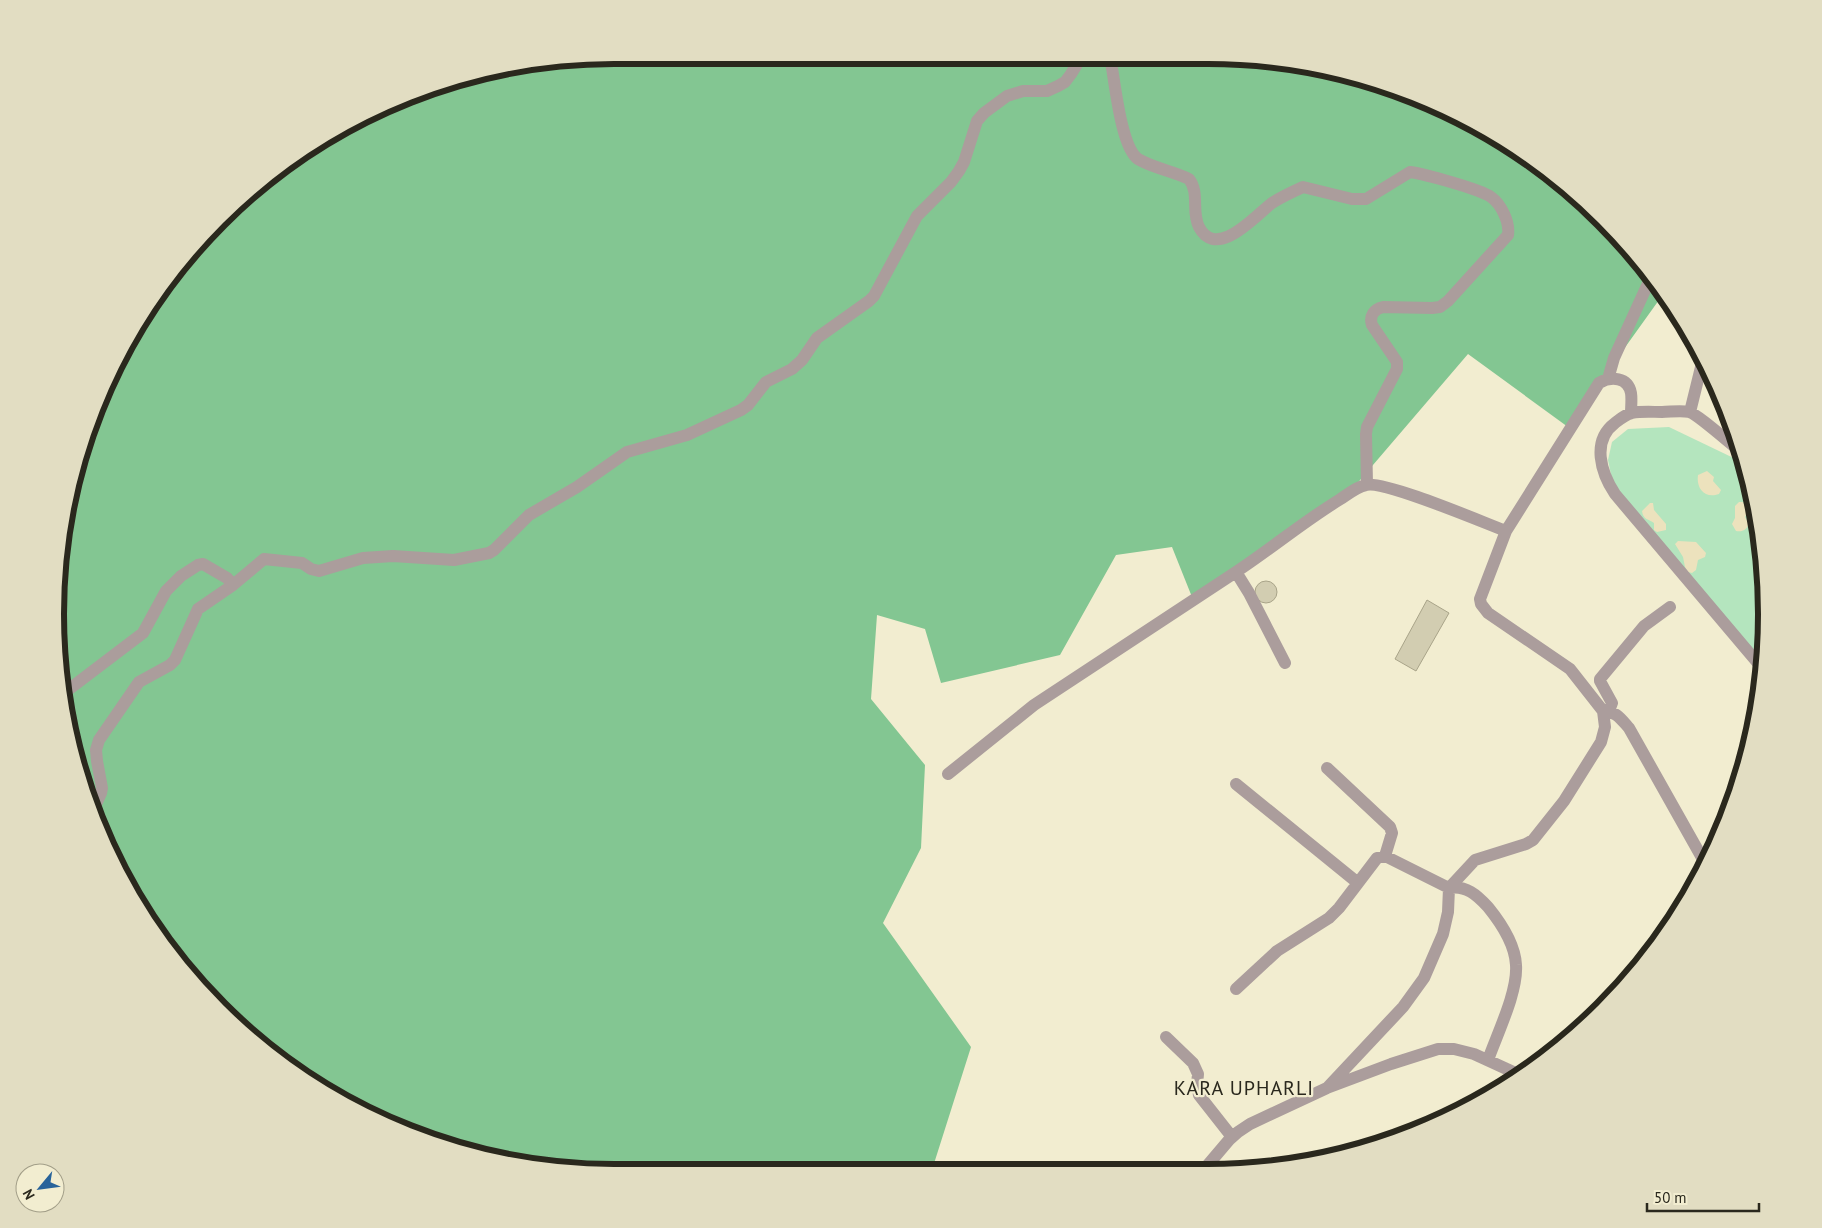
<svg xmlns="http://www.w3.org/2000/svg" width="1822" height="1228" font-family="'PT Sans',sans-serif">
<rect width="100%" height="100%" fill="#f2edd0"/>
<!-- green -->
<path fill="#b4e5be" d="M 1669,427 L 1744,463 L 1756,505 L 1767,614 L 1762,662 L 1614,489 L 1608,460 L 1612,442 L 1628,429 Z"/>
<!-- forest -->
<path fill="#83c692" d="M 1208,55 L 1317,66 L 1455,113 L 1548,170 L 1603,219 L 1664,293 L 1568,427 L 1468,354 L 1349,493 L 1192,597 L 1172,547 L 1116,555 L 1060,655 L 941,683 L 925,629 L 877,615 L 871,699 L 925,765 L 921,848 L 883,923 L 971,1047 L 931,1173 L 614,1173 L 505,1162 L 367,1115 L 303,1079 L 219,1009 L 130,893 L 85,794 L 66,723 L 56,577 L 74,470 L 97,400 L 171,273 L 219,219 L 303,149 L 435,85 L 541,60 Z"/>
<!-- sand -->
<path fill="#ece2bd" d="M 1707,471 L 1714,477 L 1713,481 L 1721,490 L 1719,494 C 1705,499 1696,489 1698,475 Z
M 1739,502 L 1743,502 L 1748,511 L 1745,517 L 1749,524 C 1746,530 1743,532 1736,531 L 1732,524 L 1735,518 L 1735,506 Z
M 1650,503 L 1653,503 L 1654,510 L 1666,524 L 1666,530 L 1657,532 L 1654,530 L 1654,523 C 1649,519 1643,520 1642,511 Z
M 1678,541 L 1696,542 L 1706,553 L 1705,557 L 1698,560 L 1696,570 L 1692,573 L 1688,572 L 1685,567 L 1683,557 L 1675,544 Z"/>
<!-- building -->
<path fill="#d2cdb1" stroke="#a9a489" d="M1255 592a11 11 0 1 1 22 0a11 11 0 1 1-22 0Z
M 1427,600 L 1449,613 L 1416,671 L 1395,659 Z"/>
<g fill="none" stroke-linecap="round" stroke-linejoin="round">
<!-- path -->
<path stroke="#96937e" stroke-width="2.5" stroke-dasharray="4 4" stroke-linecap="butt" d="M 1099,1164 L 1106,1173"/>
<!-- minor -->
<path stroke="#ab9d9c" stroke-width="12" d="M 1107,56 L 1111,62 C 1115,83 1121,147 1138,159 C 1153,168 1173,171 1189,179 C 1200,193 1191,212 1199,227 C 1217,261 1256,215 1272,203 C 1281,197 1292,192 1303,187 L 1352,199 L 1366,199 L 1410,172 C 1424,174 1480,189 1491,197 C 1501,204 1510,222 1508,235 L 1448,301 L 1440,307 L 1432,308 L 1383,307 C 1374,309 1369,316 1372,325 L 1397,362 L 1397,369 L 1367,427 L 1366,434 L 1367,484
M 1608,379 L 1614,358 L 1651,277
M 1690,412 L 1703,359
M 1740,451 C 1732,445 1696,413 1689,412 C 1681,410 1670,412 1662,412 C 1652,412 1641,411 1632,413 C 1626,414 1620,419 1615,423 C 1591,441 1601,473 1615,494 L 1762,668
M 1506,531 L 1599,383 C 1611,376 1628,377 1631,393 C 1632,399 1631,407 1631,413
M 1285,663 L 1249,593 L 1236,572 C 1271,549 1303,522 1339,500 C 1347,495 1356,487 1366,485 C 1384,480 1482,522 1506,531 L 1480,599 L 1481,604 L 1488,613 L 1570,669 L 1603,711
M 64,693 L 143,633 L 166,591 L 181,576 L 198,565 L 203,564 L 227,578 L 233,585
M 1609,711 L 1612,703 L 1600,681 L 1600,679 L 1644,626 L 1670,607
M 1327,768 L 1390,827 L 1392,833 L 1385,856
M 948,774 L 1034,705 L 1236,572
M 1236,784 L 1358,883
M 93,811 L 101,793 L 102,788 L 97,761 L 96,750 L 99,740 L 139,682 L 170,665 L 175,660 L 198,609 L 233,585 L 264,559 L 302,563 L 311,569 L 319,571 L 363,558 L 393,556 L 454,560 L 489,553 L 494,550 L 529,515 L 577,487 L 627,452 L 687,435 L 741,410 L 748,405 L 766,382 L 792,369 L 802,360 L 817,338 L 869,301 L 874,296 L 917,216 L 951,182 L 959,171 L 964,162 L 977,121 L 984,113 L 1007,96 L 1023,91 L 1047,91 L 1058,86 L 1065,82 L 1071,74 L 1082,56
M 1236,989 L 1277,951 L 1329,918 L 1339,908 L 1377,858 L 1385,856 L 1449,888 C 1466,885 1477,895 1488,907 C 1501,923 1515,944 1516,965 C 1518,992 1497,1034 1488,1060
M 1166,1037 L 1193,1063 L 1198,1074 L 1197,1085 L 1199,1095 L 1232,1137
M 1327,1088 L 1403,1007 L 1424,978 L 1443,934 L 1448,912 L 1449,888 L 1475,860 L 1526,844 L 1533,840 L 1564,801 L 1601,742 L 1605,727 L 1603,711 C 1616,711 1621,719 1629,728 L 1705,863
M 1201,1173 L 1229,1140 L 1238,1132 L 1250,1124 L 1327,1088 L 1391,1064 L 1438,1049 L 1454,1049 L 1474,1054 L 1522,1076"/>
</g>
<g text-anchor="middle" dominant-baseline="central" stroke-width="4.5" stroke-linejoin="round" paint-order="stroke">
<!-- quarter labels -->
<g font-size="20" letter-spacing="1" fill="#2a281d" stroke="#f2edd0">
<text x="1244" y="1088">KARA UPHARLI</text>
</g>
</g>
<!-- crop -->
<path d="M0 0H1822V1228H0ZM614 64H1208A550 550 0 0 1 1758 614V614A550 550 0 0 1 1208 1164H614A550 550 0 0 1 64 614V614A550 550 0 0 1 614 64Z" fill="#e2ddc2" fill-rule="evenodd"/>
<path fill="none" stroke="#2a281d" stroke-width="6" d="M614 64H1208A550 550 0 0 1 1758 614V614A550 550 0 0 1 1208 1164H614A550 550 0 0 1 64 614V614A550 550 0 0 1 614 64Z"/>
<!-- north arrow -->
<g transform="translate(40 1188) rotate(241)"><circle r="24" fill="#f2edd0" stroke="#a29e88"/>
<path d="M0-4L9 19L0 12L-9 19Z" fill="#28639a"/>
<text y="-8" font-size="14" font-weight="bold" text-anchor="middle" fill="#2a281d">N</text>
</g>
<!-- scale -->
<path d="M1647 1203v8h112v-8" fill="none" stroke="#2a281d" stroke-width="2.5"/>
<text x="1654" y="1203" font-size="15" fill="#2a281d" stroke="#f2edd0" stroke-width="4" paint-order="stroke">50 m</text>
</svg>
